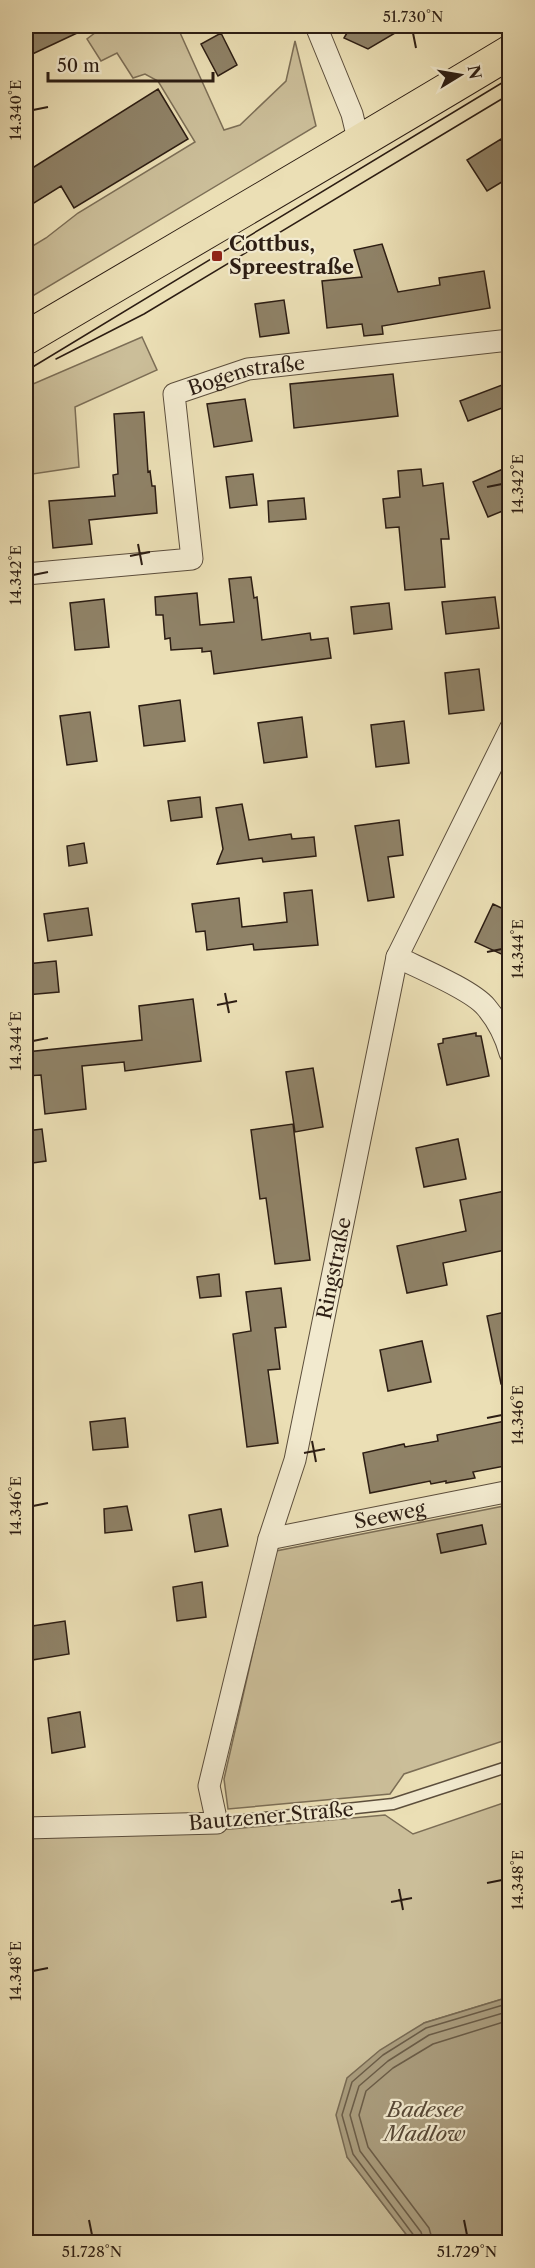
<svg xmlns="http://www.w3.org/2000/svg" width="535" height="2268" font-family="'Libre Caslon Text',serif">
<rect width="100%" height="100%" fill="#ebdfb5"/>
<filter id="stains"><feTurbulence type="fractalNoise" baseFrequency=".00333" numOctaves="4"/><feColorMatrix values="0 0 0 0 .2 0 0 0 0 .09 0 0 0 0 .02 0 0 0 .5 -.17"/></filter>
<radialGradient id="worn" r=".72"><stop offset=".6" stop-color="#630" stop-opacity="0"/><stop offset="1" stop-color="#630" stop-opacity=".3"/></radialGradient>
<!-- green -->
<path fill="#cbbe99" stroke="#7c6e56" stroke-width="1.5" d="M 104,26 L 177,26 L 224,130 L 240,125 L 286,81 L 295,41 L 316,126 L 26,300 L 26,250 L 46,238 L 78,213 L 195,142 L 158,81 L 145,74 L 133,78 L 117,53 L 101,61 L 87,39 Z
M 142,337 L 157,370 L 75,407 L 79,467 L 26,475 L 26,387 Z
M 509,1505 L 509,1739 L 404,1774 L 390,1794 L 228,1809 L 224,1779 L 276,1551 Z
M 509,1801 L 509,1997 L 424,2023 L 347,2157 L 412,2242 L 26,2242 L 26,1837 L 231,1829 L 385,1815 L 413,1834 Z"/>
<!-- water -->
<path fill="#aa9d7e" stroke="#786a53" stroke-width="1.5" d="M 509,1997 L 509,2242 L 412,2242 L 347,2157 L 336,2115 L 347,2078 L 380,2050 L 424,2023 Z"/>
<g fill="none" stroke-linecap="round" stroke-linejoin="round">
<!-- shore -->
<path stroke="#6b5d48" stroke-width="1.5" d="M 416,2242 L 415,2237 L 353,2154 L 342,2115 L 352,2082 L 383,2055 L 426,2028 L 510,2003
M 424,2242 L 421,2232 L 360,2151 L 350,2115 L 359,2086 L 388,2061 L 429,2035 L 510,2011
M 433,2242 L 429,2228 L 368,2147 L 359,2115 L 366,2091 L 393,2068 L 433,2044 L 510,2020"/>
</g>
<!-- building -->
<path fill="#8f8267" stroke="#2c1d13" stroke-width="1.5" d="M 26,26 L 92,26 L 26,57 Z
M 351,26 L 407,26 L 368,49 L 344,38 Z
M 221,33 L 237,65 L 218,76 L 201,44 Z
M 158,89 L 188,139 L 74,208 L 61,186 L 26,208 L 26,172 Z
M 501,139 L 510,152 L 510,177 L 487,191 L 467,160 Z
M 382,244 L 398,292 L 440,285 L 439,278 L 484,271 L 490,308 L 382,326 L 383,334 L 364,336 L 362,324 L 327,328 L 322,281 L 362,277 L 354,250 Z
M 284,300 L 289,333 L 260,337 L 255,304 Z
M 393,374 L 398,416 L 294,428 L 290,384 Z
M 510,382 L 510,405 L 468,421 L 460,401 Z
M 245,399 L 252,441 L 214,447 L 207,404 Z
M 144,412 L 148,472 L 150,471 L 152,486 L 155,486 L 157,513 L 89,520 L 92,544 L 53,548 L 49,501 L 115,496 L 113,475 L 118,474 L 114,414 Z
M 421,469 L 423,486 L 443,483 L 449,539 L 441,539 L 445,587 L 405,590 L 399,527 L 386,528 L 383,499 L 400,497 L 398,471 Z
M 503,469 L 510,483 L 510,508 L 488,517 L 473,482 Z
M 253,474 L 257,505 L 230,508 L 226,477 Z
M 304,498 L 306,519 L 269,522 L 268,501 Z
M 251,577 L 254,598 L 257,597 L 262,640 L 310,633 L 311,640 L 328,638 L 331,658 L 214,674 L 211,651 L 202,652 L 202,648 L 171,650 L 170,638 L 165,639 L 163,615 L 156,615 L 155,597 L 197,593 L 200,625 L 234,622 L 229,579 Z
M 495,597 L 499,628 L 446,634 L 442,602 Z
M 104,599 L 109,647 L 75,650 L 70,603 Z
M 389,603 L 392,629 L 354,634 L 351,607 Z
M 479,669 L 484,710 L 449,714 L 445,673 Z
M 180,700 L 185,741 L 144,746 L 139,706 Z
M 90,712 L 97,761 L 67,765 L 60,716 Z
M 302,717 L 307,757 L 264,763 L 258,723 Z
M 404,721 L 409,763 L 376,767 L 371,725 Z
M 200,797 L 202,817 L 171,821 L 168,801 Z
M 242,804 L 249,840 L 291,834 L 292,839 L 314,837 L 316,856 L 263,862 L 262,858 L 217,864 L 223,849 L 216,808 Z
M 399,820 L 403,855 L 388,857 L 394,897 L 368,901 L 355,826 Z
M 84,843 L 87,863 L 69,866 L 67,846 Z
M 312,890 L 318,945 L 254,950 L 253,944 L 207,950 L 205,931 L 196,932 L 192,904 L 239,898 L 242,927 L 287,922 L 284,893 Z
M 493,904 L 510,912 L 510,958 L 475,942 Z
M 88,908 L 92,935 L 48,941 L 44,914 Z
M 56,961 L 59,992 L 26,995 L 26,964 Z
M 193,999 L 201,1061 L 125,1071 L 124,1062 L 82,1066 L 86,1109 L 45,1114 L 41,1075 L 26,1076 L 26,1052 L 142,1040 L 139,1006 Z
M 476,1033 L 476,1036 L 481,1036 L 489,1076 L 447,1085 L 438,1044 L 443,1043 L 443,1039 Z
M 313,1068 L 323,1127 L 295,1132 L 286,1072 Z
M 293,1124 L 310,1260 L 275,1264 L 266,1198 L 260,1199 L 251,1130 Z
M 42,1129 L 46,1161 L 26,1164 L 26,1131 Z
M 458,1139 L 466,1179 L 424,1187 L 416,1148 Z
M 510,1190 L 510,1249 L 443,1263 L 447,1285 L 407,1293 L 397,1246 L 466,1231 L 460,1200 Z
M 219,1274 L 221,1296 L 200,1298 L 197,1277 Z
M 281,1288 L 286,1327 L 275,1328 L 280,1369 L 268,1370 L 278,1443 L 247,1447 L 233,1334 L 251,1331 L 246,1292 Z
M 510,1311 L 510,1383 L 501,1384 L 487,1316 Z
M 422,1341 L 431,1382 L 388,1391 L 380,1350 Z
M 125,1418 L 128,1447 L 93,1450 L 90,1422 Z
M 510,1420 L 510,1465 L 473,1472 L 475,1478 L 446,1483 L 446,1481 L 431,1484 L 430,1481 L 370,1493 L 363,1453 L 404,1444 L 405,1447 L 438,1441 L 437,1435 Z
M 127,1506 L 132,1530 L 105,1533 L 104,1509 Z
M 221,1509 L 228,1546 L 195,1552 L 189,1515 Z
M 482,1525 L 486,1544 L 441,1553 L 437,1534 Z
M 202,1582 L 206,1617 L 177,1621 L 173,1587 Z
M 65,1621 L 69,1654 L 26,1661 L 26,1627 Z
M 80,1712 L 85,1747 L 52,1753 L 48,1718 Z"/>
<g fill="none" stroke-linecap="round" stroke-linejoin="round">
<!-- service casing -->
<g stroke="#5c4e3c" stroke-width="13">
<path id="service" d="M 217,1823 L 393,1804 L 510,1766"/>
</g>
<!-- minor casing -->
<g stroke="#5c4e3c" stroke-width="23">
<g id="minor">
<path d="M 316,26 L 352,114 L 359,143"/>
<path id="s1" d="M 26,574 L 192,559 L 174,394 L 248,369 L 510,340"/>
<path d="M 397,957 C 419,968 472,990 486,1007 C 498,1021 505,1035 510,1053"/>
<path id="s2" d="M 269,1539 L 510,1491"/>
<path id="s3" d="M 26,1828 L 217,1823 L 209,1786 L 269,1539 L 295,1460 L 397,957 L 510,729"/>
</g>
</g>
<!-- primary casing -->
<g stroke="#2c1d13" stroke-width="35">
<path id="primary" d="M 26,338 C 187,243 349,149 510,52"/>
</g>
<!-- service -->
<use href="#service" stroke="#f2eacf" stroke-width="10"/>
<!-- minor -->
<use href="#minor" stroke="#f2eacf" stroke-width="21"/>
<!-- primary -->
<use href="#primary" stroke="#ebdfb5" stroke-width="33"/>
<!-- tram -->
<path stroke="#2c1d13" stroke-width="1.5" d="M 56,359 L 144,314 L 510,94
M 26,371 L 510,78"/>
</g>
<!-- ticks -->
<path fill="none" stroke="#2c1d13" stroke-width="2" d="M 413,33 L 416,48M 33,110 L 48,107M 487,487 L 502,484M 138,544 L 142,565M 130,556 L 150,552M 33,575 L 48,572M 487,952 L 502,949M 225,993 L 229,1013M 217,1005 L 237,1001M 33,1041 L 48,1038M 487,1418 L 502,1415M 312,1441 L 316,1462M 304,1453 L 325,1449M 33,1506 L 48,1503M 487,1883 L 502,1880M 399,1889 L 403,1910M 391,1902 L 412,1898M 33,1971 L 48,1968M 89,2220 L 92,2235M 464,2220 L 467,2235"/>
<!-- markers -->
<rect fill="#8f2418" stroke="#f2eacf" stroke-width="2" x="211" y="250" width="12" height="12" rx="3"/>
<g text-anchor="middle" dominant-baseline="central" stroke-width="4.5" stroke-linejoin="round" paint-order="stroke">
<!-- poi labels -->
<g font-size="20" font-weight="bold" fill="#2c1d13" stroke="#f2eacf" text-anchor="start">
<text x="229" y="244">Cottbus,<tspan x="229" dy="23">Spreestraße</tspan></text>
</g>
<!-- street labels -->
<g font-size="20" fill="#2c1d13" stroke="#f2eacf">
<text stroke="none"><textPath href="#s1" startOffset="408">Bogenstraße</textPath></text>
<text stroke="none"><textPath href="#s3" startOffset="762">Ringstraße</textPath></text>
<text stroke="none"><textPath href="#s2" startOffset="123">Seeweg</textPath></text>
<text transform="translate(271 1816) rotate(-5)">Bautzener Straße</text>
</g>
<!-- water labels -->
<g font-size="21" font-style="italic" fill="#584a38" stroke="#f2eacf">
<text x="425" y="2109">Badesee<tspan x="425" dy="24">Madlow</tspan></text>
</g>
</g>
<!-- margin -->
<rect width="535" height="2268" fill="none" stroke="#ebdfb5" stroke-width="66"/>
<!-- north arrow -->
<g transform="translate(460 75) rotate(79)" stroke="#f2eacf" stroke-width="4.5" paint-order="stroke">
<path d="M0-4.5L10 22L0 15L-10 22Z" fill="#2c1d13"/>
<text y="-9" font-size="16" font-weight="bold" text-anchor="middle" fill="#2c1d13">N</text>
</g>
<!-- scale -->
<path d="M48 72v9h165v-9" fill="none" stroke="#2c1d13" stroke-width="3"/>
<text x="57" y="72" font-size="18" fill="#2c1d13" stroke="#f2eacf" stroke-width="4.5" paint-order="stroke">50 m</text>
<rect x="33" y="33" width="469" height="2202" fill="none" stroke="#2c1d13" stroke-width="2"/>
<g font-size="15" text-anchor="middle" fill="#2c1d13">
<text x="413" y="22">51.730°N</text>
<text transform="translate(16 110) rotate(-90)" y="5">14.340°E</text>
<text transform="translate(518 484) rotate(-90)" y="5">14.342°E</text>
<text transform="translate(16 575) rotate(-90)" y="5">14.342°E</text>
<text transform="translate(518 949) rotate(-90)" y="5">14.344°E</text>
<text transform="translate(16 1041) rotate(-90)" y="5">14.344°E</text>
<text transform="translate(518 1415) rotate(-90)" y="5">14.346°E</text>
<text transform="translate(16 1506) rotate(-90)" y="5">14.346°E</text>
<text transform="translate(518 1880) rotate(-90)" y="5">14.348°E</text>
<text transform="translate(16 1971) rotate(-90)" y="5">14.348°E</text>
<text x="92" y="2257">51.728°N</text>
<text x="467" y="2257">51.729°N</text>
</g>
<rect width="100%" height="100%" filter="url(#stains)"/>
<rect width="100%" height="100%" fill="url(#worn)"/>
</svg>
